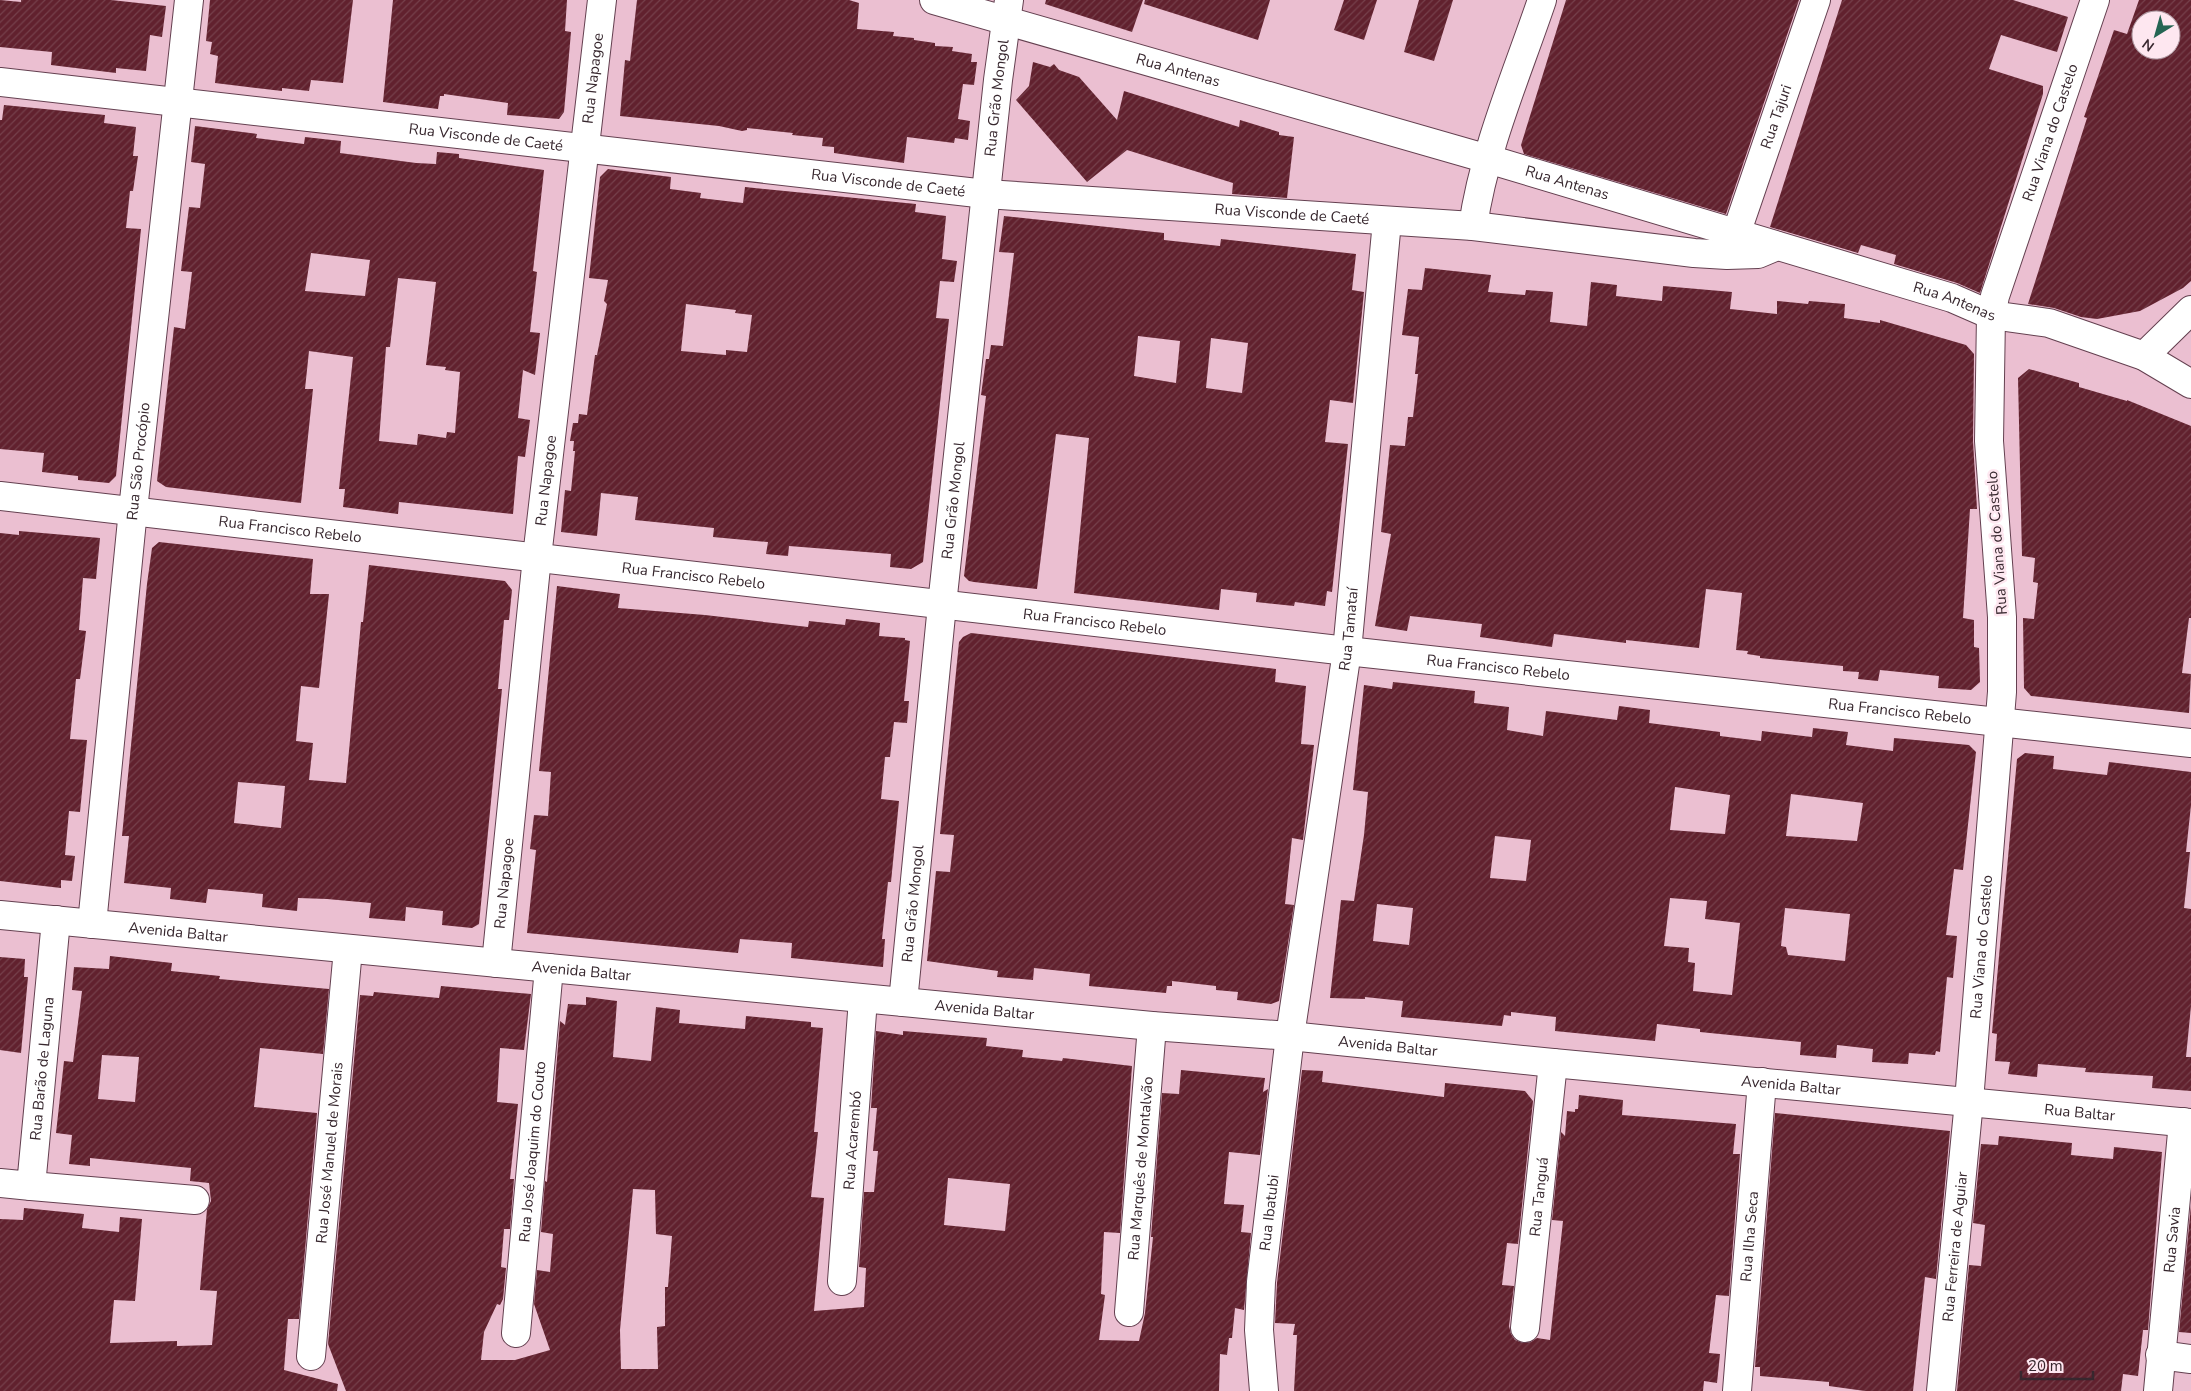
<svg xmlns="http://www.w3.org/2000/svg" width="2191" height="1391" font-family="'Nunito Sans',sans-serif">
<defs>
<pattern id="building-hatch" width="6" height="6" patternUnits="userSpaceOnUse" patternTransform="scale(1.25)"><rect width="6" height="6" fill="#61212e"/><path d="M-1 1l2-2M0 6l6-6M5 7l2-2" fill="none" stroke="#75404b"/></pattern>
</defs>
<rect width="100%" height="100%" fill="#ebbfd1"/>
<!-- building -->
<path fill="url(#building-hatch)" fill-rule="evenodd" d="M 0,0 L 21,2 L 21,0 L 111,0 L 166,6 L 162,37 L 150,35 L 146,71 L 116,68 L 116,73 L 51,65 L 52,52 L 0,47 Z
M 210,0 L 353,0 L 343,83 L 311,80 L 309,91 L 282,88 L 282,91 L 215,83 L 218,56 L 210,54 L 212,42 L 206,41 Z
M 393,0 L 567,0 L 565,31 L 571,32 L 564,112 L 559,119 L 507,115 L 508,103 L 444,94 L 444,96 L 440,96 L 438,109 L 383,102 Z
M 637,0 L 849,0 L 859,3 L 857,29 L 894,32 L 893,36 L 914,38 L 914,40 L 935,43 L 935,46 L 953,47 L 952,51 L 972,54 L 971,62 L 977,62 L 974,85 L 963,84 L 958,119 L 970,121 L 968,140 L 955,138 L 954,143 L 907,137 L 904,163 L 834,153 L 834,147 L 822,146 L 823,138 L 792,135 L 793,133 L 747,128 L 747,130 L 742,131 L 719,126 L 620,116 L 625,60 L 630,61 Z
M 1046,0 L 1143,0 L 1132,32 L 1045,4 Z
M 1145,0 L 1270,0 L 1258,40 L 1144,4 Z
M 1344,0 L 1377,0 L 1364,40 L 1334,30 Z
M 1419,0 L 1453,0 L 1434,61 L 1404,52 Z
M 1566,0 L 1799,0 L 1726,214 L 1524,154 L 1521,145 Z
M 1842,0 L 2013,0 L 2068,17 L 2057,52 L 2001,35 L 1989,69 L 2043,86 L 2043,94 L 1980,293 L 1957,283 L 1894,264 L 1896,255 L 1861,245 L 1858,253 L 1770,227 Z
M 2139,0 L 2191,0 L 2191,281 L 2183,288 L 2140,311 L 2097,319 L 2081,317 L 2054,308 L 2028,304 L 2087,118 L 2084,117 L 2114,30 L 2127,34 ZM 2141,20 L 2171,20 L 2171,50 L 2141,50 Z
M 1033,62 L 1050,67 L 1054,64 L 1059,70 L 1079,77 L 1117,120 L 1124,91 L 1239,127 L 1240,120 L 1279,132 L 1279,135 L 1294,137 L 1287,198 L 1232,194 L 1233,183 L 1127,150 L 1087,182 L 1016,100 L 1029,86 Z
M 4,105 L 105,115 L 104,123 L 136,127 L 133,156 L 138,156 L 133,191 L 130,191 L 126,228 L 141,229 L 116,476 L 109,483 L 78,480 L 78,476 L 42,472 L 44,453 L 0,449 L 0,120 L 2,120 Z
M 195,126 L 257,134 L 256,138 L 304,144 L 305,137 L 341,141 L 340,153 L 416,163 L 436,164 L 437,152 L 459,154 L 459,158 L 544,170 L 533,271 L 537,272 L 530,332 L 540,333 L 535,375 L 523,370 L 518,418 L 530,420 L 525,457 L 518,456 L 513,514 L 399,502 L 398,514 L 343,507 L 345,489 L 339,489 L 353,357 L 309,351 L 305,389 L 313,389 L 301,503 L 166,487 L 157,481 L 174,327 L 185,329 L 192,272 L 181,271 L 189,207 L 200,208 L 205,164 L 191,162 ZM 311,253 L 370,260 L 365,296 L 305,291 ZM 398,278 L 436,282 L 426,365 L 446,367 L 445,370 L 460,372 L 455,433 L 447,432 L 446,438 L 418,434 L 417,445 L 379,441 L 386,347 L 390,347 Z
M 608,169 L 671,177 L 670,189 L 701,193 L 700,198 L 743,203 L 745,187 L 916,204 L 915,212 L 946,216 L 942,259 L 957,261 L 954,282 L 940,281 L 936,318 L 949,319 L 923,562 L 911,569 L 890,567 L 891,554 L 789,546 L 788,556 L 766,554 L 768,542 L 713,537 L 714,528 L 635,520 L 638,497 L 601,493 L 597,536 L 561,532 L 565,490 L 571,491 L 575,451 L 573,451 L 574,441 L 570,441 L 573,423 L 578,423 L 579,414 L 587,415 L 595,355 L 597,355 L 607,304 L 604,301 L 608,280 L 589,278 L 600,177 ZM 686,304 L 736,310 L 735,313 L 752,315 L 747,352 L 726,350 L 726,355 L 681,351 Z
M 1004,216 L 1164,233 L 1164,240 L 1220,246 L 1221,239 L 1356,254 L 1352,290 L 1364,292 L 1353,403 L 1330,400 L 1325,442 L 1348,444 L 1332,592 L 1327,591 L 1325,606 L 1295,602 L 1294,606 L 1256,602 L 1257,593 L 1221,589 L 1219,610 L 1074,593 L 1089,438 L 1056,434 L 1037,589 L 974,582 L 969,581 L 964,576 L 986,396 L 981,395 L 986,359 L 989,359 L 991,345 L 1003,346 L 1014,253 L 999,252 ZM 1138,336 L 1180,341 L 1176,383 L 1134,376 ZM 1211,338 L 1248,343 L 1242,393 L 1206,388 Z
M 1425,268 L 1491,275 L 1488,292 L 1525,295 L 1526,290 L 1553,292 L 1550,322 L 1587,326 L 1591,282 L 1617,285 L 1616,296 L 1662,301 L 1663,286 L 1732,292 L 1730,309 L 1777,314 L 1777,301 L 1808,304 L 1809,301 L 1845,304 L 1844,318 L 1880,323 L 1880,320 L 1966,345 L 1974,354 L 1973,441 L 1977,509 L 1970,509 L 1963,618 L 1974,620 L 1974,647 L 1979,648 L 1980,682 L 1971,690 L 1938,688 L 1939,676 L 1880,670 L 1878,681 L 1858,679 L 1859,672 L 1843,671 L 1843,666 L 1760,658 L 1760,656 L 1747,654 L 1748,651 L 1736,650 L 1742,593 L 1706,589 L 1699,648 L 1626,640 L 1626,643 L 1554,634 L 1552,647 L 1480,637 L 1482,624 L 1410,616 L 1407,631 L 1375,626 L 1391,534 L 1381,532 L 1390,445 L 1405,446 L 1408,417 L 1413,417 L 1418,374 L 1415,374 L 1419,337 L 1402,335 L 1408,289 L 1422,290 Z
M 2029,369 L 2079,383 L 2079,387 L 2127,401 L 2127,400 L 2191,426 L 2191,618 L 2189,618 L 2182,673 L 2191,674 L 2189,713 L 2031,696 L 2024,688 L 2023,618 L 2034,619 L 2038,583 L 2033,582 L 2035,558 L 2022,556 L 2018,378 Z
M 19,531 L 100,538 L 96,579 L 83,578 L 79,630 L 86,631 L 80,679 L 76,679 L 70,739 L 87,740 L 80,812 L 69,811 L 65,855 L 75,856 L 72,881 L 61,880 L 61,888 L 0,881 L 0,533 L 19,535 Z
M 159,542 L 313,559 L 310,594 L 329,594 L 319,688 L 301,686 L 296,741 L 313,743 L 309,780 L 346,783 L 361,622 L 363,622 L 369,565 L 505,581 L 512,590 L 509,620 L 504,620 L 498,689 L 502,689 L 479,924 L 472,928 L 442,925 L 443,911 L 406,907 L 405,921 L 369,918 L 371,903 L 327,899 L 298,898 L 297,911 L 262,907 L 263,894 L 220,890 L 208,889 L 206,903 L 170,899 L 171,888 L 124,883 L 129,836 L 122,836 L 147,584 L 152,548 ZM 238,782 L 285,786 L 281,828 L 234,823 Z
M 557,586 L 620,594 L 618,608 L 705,615 L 808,627 L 809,621 L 845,625 L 846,619 L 880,623 L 879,636 L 905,638 L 905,640 L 910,641 L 904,701 L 909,701 L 907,723 L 894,722 L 890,757 L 885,757 L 881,799 L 899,801 L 891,882 L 888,882 L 882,939 L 885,939 L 883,967 L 791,958 L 792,943 L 740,939 L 738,953 L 527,933 L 536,850 L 530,849 L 534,815 L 548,816 L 551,772 L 539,771 Z
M 971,633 L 1276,669 L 1275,682 L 1306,686 L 1301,744 L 1314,745 L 1303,840 L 1292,838 L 1285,904 L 1294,905 L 1279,1001 L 1271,1004 L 1237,1000 L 1238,992 L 1216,990 L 1216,986 L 1172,981 L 1172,986 L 1167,986 L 1166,993 L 1089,986 L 1090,974 L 1034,968 L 1033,980 L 997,977 L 998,971 L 927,961 L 936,871 L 950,872 L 954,835 L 940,834 L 959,642 L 963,637 Z
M 1393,682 L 1475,691 L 1474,703 L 1509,707 L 1507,730 L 1543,736 L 1546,711 L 1617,720 L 1619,706 L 1650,710 L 1649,723 L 1720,732 L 1720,736 L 1761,741 L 1762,731 L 1812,737 L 1813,728 L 1848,732 L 1846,745 L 1893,751 L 1894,738 L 1969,745 L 1976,752 L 1963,870 L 1954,869 L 1946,935 L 1957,936 L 1953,978 L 1947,977 L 1940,1052 L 1936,1051 L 1935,1055 L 1909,1053 L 1908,1064 L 1872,1062 L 1873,1049 L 1837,1045 L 1836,1058 L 1800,1055 L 1801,1042 L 1700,1032 L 1700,1029 L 1657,1024 L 1655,1041 L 1555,1031 L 1556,1017 L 1511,1012 L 1511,1016 L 1504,1015 L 1502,1026 L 1401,1017 L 1403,1001 L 1365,997 L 1365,999 L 1330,998 L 1341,900 L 1354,901 L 1364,835 L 1368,792 L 1353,790 L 1364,685 L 1392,689 ZM 1675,787 L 1730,795 L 1725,834 L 1670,830 ZM 1791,794 L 1863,803 L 1857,841 L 1786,836 ZM 1495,836 L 1531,840 L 1526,881 L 1490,878 ZM 1670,898 L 1707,901 L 1705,919 L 1740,923 L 1732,995 L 1693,991 L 1695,963 L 1688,962 L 1689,948 L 1664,946 ZM 1377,904 L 1413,908 L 1409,945 L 1373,941 ZM 1785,908 L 1850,914 L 1845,961 L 1788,955 L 1786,947 L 1781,946 Z
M 2025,753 L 2054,756 L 2053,769 L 2107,775 L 2109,762 L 2191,772 L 2191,805 L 2186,852 L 2190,852 L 2184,908 L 2191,909 L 2191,1006 L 2186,1057 L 2191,1057 L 2191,1091 L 2152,1088 L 2153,1076 L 2085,1072 L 2086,1068 L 2038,1064 L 2037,1077 L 2008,1074 L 2010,1062 L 1995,1061 L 1997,1034 L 1992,1033 L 2017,759 Z
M 110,956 L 172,963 L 171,971 L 220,976 L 219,979 L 329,989 L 323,1054 L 260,1048 L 254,1107 L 317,1113 L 299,1319 L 288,1319 L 284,1370 L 338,1384 L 337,1391 L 0,1391 L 0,1219 L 23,1220 L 24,1208 L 84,1214 L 82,1228 L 119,1232 L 120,1217 L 142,1219 L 135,1301 L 114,1300 L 110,1343 L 177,1341 L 177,1346 L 212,1345 L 217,1291 L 200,1290 L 207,1209 L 211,1201 L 209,1183 L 190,1181 L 191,1168 L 90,1158 L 90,1166 L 69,1164 L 72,1135 L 56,1133 L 64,1061 L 73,1062 L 82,991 L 72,990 L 74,967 L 109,969 ZM 102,1055 L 139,1057 L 135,1102 L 98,1099 Z
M 0,957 L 25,959 L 24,977 L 28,977 L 21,1053 L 0,1050 Z
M 441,986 L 531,994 L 524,1050 L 500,1048 L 497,1102 L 518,1104 L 510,1179 L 514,1179 L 510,1229 L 504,1229 L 501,1267 L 506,1268 L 503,1299 L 500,1305 L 497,1304 L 484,1332 L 481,1360 L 515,1360 L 550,1350 L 534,1304 L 537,1270 L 550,1272 L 553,1234 L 541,1232 L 545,1181 L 547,1182 L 560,1021 L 565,1025 L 568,1004 L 586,1005 L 586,997 L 617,1001 L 613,1057 L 651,1061 L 656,1007 L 680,1010 L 679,1023 L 745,1029 L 746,1016 L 811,1022 L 811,1027 L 823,1028 L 814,1132 L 818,1132 L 811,1197 L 824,1198 L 814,1311 L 864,1307 L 866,1268 L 859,1267 L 864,1192 L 874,1192 L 878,1151 L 873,1151 L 877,1108 L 871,1108 L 876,1031 L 903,1035 L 903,1031 L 987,1038 L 986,1046 L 1023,1050 L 1022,1057 L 1062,1061 L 1063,1058 L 1132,1066 L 1120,1233 L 1104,1232 L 1101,1294 L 1105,1295 L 1099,1340 L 1139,1341 L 1145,1313 L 1153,1237 L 1151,1237 L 1162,1093 L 1179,1094 L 1181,1070 L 1265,1078 L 1263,1092 L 1268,1089 L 1260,1155 L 1229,1152 L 1224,1204 L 1244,1205 L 1241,1232 L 1251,1233 L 1244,1310 L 1235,1308 L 1232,1338 L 1229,1338 L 1227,1355 L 1220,1354 L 1219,1391 L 346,1391 L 328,1344 L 360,995 L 373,996 L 374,992 L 439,998 ZM 948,1178 L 1010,1184 L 1005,1231 L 944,1225 ZM 633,1189 L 655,1190 L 656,1234 L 672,1236 L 668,1287 L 665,1287 L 665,1326 L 657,1327 L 658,1369 L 621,1369 L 620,1330 Z
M 1302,1070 L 1323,1071 L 1322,1082 L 1444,1097 L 1445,1083 L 1525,1091 L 1533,1101 L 1518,1244 L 1507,1243 L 1502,1285 L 1514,1286 L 1509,1326 L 1511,1334 L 1515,1340 L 1523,1343 L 1531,1342 L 1537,1338 L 1550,1340 L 1563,1221 L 1552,1220 L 1561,1132 L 1565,1136 L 1567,1111 L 1575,1112 L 1575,1109 L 1578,1109 L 1579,1095 L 1623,1100 L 1622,1115 L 1736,1124 L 1733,1154 L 1740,1154 L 1729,1296 L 1716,1295 L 1709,1353 L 1720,1354 L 1717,1383 L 1704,1381 L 1703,1391 L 1294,1391 L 1297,1335 L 1293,1335 L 1295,1324 L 1275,1323 L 1277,1283 Z
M 1775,1113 L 1950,1131 L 1936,1279 L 1925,1277 L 1913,1391 L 1865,1391 L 1829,1386 L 1829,1382 L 1760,1376 L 1760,1367 L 1755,1367 Z
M 1999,1136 L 2072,1143 L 2071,1155 L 2113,1159 L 2114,1147 L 2162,1152 L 2148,1330 L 2143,1330 L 2138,1376 L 2123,1374 L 2121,1391 L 1957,1391 L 1969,1265 L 1981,1266 L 1985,1225 L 1973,1223 L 1981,1144 L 1998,1145 Z
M 2191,1205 L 2191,1333 L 2179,1332 Z"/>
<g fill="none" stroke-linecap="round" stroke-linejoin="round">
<!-- minor casing -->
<g stroke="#644050" stroke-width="30">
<g id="minor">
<path id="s1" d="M 934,0 L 1488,159 L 1952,298 L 1991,315 L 2049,323 L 2144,356 L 2191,384"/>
<path id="s2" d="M 0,82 L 986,194 L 1473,226 L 1694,253 L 1727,255 L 1758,254 L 1777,246"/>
<path d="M 1473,226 C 1484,149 1517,74 1542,0"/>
<path id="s3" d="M 1736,234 L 1816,0"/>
<path d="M 2144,356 L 2191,310"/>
<path id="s4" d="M 0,496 L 1347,651 L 2191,743"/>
<path id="s5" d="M 0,915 L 1152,1026 L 1290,1036 L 1553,1063 L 2191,1123"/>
<path id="s6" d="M 92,924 L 133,510 L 189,0"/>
<path id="s7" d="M 496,963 L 537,557 L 602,0"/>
<path id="s8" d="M 903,1002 L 942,605 L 998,80 L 1009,0"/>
<path id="s9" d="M 0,1183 L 31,1186 L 56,920"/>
<path d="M 31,1186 L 195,1200"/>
<path id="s10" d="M 842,1281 L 863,999"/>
<path id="s11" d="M 1129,1312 L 1152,1026"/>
<path id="s12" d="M 1525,1328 L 1553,1063"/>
<path id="s13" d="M 516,1333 L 549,968"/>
<path d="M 2160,1355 L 2191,1359"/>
<path id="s14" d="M 311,1356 L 348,949"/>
<path id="s15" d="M 1264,1391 L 1259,1330 L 1261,1282 L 1290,1036 L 1347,651 L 1387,221"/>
<path id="s16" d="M 1737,1391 L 1762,1082"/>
<path id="s17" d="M 1941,1391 L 1969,1101 L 2002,692 L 2002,617 L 1989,441 L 1991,315 L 1995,296 L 2095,0"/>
<path id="s18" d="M 2158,1391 L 2183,1122"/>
</g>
</g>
<!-- minor -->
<use href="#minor" stroke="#fff" stroke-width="28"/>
</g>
<g text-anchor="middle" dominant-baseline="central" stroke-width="5" stroke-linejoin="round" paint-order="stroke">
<!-- street labels -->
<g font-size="15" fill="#37272e" stroke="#fee7f0">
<text stroke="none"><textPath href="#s1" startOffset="254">Rua Antenas</textPath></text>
<text stroke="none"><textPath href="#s7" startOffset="890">Rua Napagoe</textPath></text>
<text stroke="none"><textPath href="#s8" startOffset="909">Rua Grão Mongol</textPath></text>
<text stroke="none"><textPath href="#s3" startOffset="124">Rua Tajuri</textPath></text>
<text stroke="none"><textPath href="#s17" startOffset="1271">Rua Viana do Castelo</textPath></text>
<text stroke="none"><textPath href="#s2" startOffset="489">Rua Visconde de Caeté</textPath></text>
<text stroke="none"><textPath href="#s2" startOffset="894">Rua Visconde de Caeté</textPath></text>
<text stroke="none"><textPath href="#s1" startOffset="659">Rua Antenas</textPath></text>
<text stroke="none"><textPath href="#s2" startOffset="1299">Rua Visconde de Caeté</textPath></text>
<text stroke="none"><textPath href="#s1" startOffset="1064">Rua Antenas</textPath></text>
<text stroke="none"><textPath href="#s6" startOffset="465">Rua São Procópio</textPath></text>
<text stroke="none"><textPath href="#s7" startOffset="485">Rua Napagoe</textPath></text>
<text stroke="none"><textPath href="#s8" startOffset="504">Rua Grão Mongol</textPath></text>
<text stroke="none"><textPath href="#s4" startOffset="292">Rua Francisco Rebelo</textPath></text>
<text transform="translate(1997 543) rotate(-94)">Rua Viana do Castelo</text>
<text stroke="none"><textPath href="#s4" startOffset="698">Rua Francisco Rebelo</textPath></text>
<text stroke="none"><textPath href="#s4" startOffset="1102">Rua Francisco Rebelo</textPath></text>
<text stroke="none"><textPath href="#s15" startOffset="768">Rua Tamataí</textPath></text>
<text stroke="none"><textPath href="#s4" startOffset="1508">Rua Francisco Rebelo</textPath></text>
<text stroke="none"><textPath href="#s4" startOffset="1912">Rua Francisco Rebelo</textPath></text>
<text stroke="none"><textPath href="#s7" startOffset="80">Rua Napagoe</textPath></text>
<text stroke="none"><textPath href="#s8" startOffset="99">Rua Grão Mongol</textPath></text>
<text stroke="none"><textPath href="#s5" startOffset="179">Avenida Baltar</textPath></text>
<text stroke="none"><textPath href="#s17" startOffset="446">Rua Viana do Castelo</textPath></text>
<text stroke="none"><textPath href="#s5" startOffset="584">Avenida Baltar</textPath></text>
<text stroke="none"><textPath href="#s5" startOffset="989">Avenida Baltar</textPath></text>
<text stroke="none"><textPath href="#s5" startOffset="1394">Avenida Baltar</textPath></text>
<text stroke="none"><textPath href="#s9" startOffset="149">Rua Barão de Laguna</textPath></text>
<text stroke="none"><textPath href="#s5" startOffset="1799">Avenida Baltar</textPath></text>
<text stroke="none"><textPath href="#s5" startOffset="2089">Rua Baltar</textPath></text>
<text stroke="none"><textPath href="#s10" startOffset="141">Rua Acarembó</textPath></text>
<text stroke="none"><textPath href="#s13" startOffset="182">Rua José Joaquim do Couto</textPath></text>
<text stroke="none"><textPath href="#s14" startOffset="204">Rua José Manuel de Morais</textPath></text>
<text stroke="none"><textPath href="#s11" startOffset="144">Rua Marquês de Montalvão</textPath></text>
<text stroke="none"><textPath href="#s12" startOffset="132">Rua Tanguá</textPath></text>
<text stroke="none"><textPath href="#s15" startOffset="179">Rua Ibatubi</textPath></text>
<text stroke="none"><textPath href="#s16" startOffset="155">Rua Ilha Seca</textPath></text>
<text stroke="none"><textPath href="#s18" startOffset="152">Rua Savia</textPath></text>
<text stroke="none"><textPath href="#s17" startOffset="145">Rua Ferreira de Aguiar</textPath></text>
</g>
</g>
<!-- north arrow -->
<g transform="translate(2156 35) rotate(217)"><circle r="24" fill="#fee7f0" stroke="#ae9aa2"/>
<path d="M0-4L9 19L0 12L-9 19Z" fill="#256553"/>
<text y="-8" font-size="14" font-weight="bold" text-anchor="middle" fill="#37272e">N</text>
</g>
<!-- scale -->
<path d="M2021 1371v8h72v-8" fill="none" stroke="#37272e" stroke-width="2.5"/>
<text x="2028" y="1371" font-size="15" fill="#37272e" stroke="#fee7f0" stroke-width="4" paint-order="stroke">20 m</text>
</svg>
